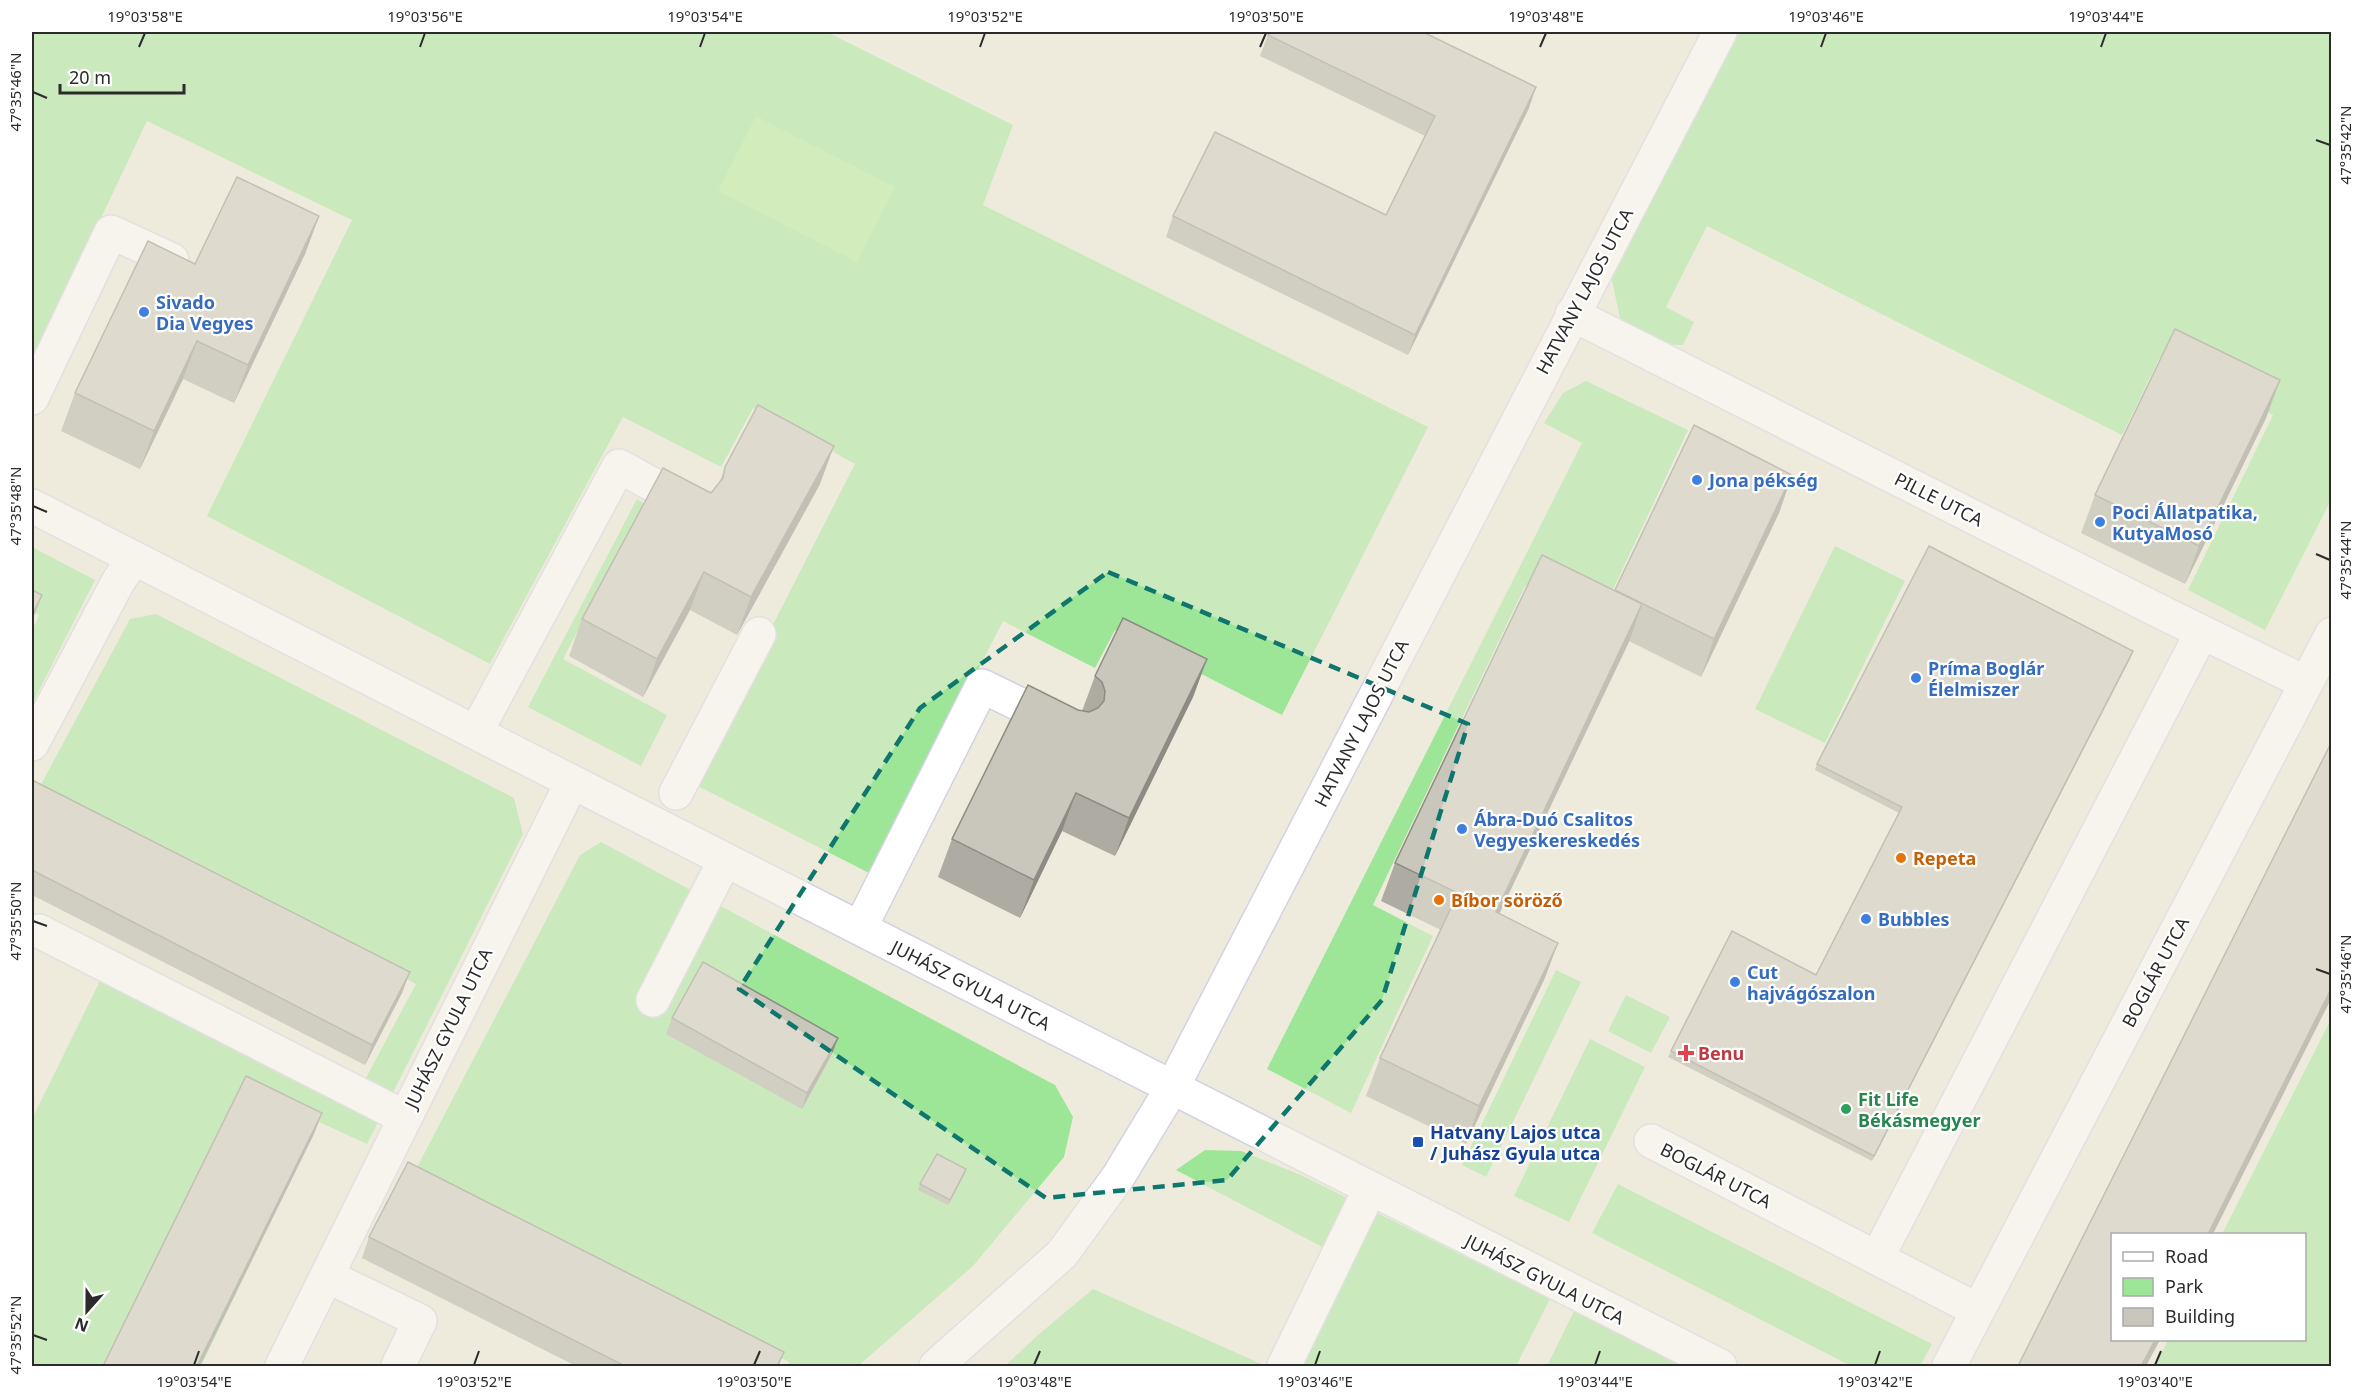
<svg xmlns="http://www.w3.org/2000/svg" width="2363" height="1398" font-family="'Noto Sans',sans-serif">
<rect width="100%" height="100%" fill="#eeebdd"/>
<!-- green -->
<path fill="#9ee697" d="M 32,32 L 827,32 L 1013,125 L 983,205 L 1428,427 L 1282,715 L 1115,630 L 1095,668 L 1003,621 L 873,875 L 692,783 L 855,464 L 753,408 L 721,467 L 623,417 L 490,664 L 207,516 L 352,220 L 147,121 L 32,363 Z
M 1740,32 L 2331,32 L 2331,500 L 2265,630 L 2188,590 L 2273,415 L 2159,359 L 2122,435 L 1707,226 L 1666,307 L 1694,322 L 1683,345 L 1646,344 L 1620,318 L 1611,276 Z
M 1586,381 L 1688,430 L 1599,619 L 1525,586 L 1373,905 L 1433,936 L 1351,1113 L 1267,1069 L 1582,443 L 1544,423 L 1563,393 Z
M 637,499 L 645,504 L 563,659 L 667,715 L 641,766 L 528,707 Z
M 1835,546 L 1905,581 L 1825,743 L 1755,709 Z
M 32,547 L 95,580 L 32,704 L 32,631 L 39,615 L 32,611 Z
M 156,614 L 514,798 L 523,834 L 367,1144 L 319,1122 L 201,1366 L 32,1366 L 32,1119 L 103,975 L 352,1104 L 416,984 L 38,790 L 130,619 Z
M 601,842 L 1055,1085 L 1073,1117 L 1064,1157 L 973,1266 L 858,1366 L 787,1366 L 789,1362 L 413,1175 L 580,855 Z
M 1556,970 L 1581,982 L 1486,1177 L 1462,1165 Z
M 1626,995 L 1670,1017 L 1651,1053 L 1608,1031 Z
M 2331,1019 L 2331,1366 L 2155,1366 L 2168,1340 L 2304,1340 L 2304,1234 L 2222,1234 Z
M 1590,1039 L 1645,1067 L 1569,1222 L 1514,1196 Z
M 1205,1150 L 1241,1151 L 1301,1175 L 1550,1299 L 1516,1366 L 1274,1366 L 1330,1251 L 1176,1170 Z
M 1618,1184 L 1932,1344 L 1920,1366 L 1851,1366 L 1592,1233 Z
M 1093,1289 L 1266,1366 L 1005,1366 L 1038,1335 Z
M 1574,1311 L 1683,1366 L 1547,1366 Z"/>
<!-- pitch -->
<path fill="#b0ee93" d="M 756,116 L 895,187 L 857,262 L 718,191 Z"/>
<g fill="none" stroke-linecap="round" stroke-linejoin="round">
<!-- minor casing -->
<g stroke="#d3d2e5" stroke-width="36">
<path id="minor" d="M 1572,314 L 2165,614 L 2306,683
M 32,398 L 111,232 L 172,260
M 32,506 C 595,792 1155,1083 1720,1366
M 476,732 L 619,466 L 693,507
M 32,744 L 118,582 L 134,558
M 676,793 L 759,634
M 860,928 L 982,686 L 1058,723
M 39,931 L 404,1117
M 653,1000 L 725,860
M 1651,1141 L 1977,1310
M 1877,1258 L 2202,632
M 327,1276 L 420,1321 L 398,1366
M 282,1366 L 572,782
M 936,1366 L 1062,1254 L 1118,1177 L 1172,1088 L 1720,32
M 1284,1366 L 1369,1191
M 1949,1366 L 2332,634"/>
</g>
<!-- minor -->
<use href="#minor" stroke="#fff" stroke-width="33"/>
</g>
<!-- wall -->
<path fill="#adaba2" d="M 1268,35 L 1529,108 L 1408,355 L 1166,237 L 1173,216 L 1386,215 L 1425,136 L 1260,56 Z
M 319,216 L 305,254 L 234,403 L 183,379 L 140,469 L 61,431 L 75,393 L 195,264 Z
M 2280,380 L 2266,418 L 2185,584 L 2081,533 L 2095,495 Z
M 725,467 L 820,484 L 737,635 L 690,610 L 643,697 L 569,656 L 582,619 L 711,493 L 719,483 Z
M 1792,475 L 1779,513 L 1701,677 L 1629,641 L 1499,914 L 1558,943 L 1544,980 L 1466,1144 L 1366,1096 L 1380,1058 L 1441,930 L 1381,901 L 1395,863 L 1615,591 Z
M 2133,651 L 1872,1161 L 1668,1057 L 1671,1051 L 1816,975 L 1899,813 L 1815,770 L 1817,764 Z
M 1207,659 L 1193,697 L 1115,856 L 1062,831 L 1020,918 L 938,877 L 952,839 L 1078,710 L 1082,711 L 1095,676 Z
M 32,786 L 402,993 L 365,1065 L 32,895 Z
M 672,1018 L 832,1054 L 802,1109 L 666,1034 Z
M 966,1169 L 948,1205 L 918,1190 L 920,1184 Z
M 369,1237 L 784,1352 L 779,1366 L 576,1366 L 362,1258 Z"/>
<!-- shaded-wall -->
<path fill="#8d8b84" d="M 1536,87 L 1529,108 L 1408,355 L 1415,335 Z
M 319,216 L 305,254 L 234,403 L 248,365 Z
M 197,341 L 183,379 L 140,469 L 154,431 Z
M 2280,380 L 2266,418 L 2185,584 L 2199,546 Z
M 834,446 L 820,484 L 737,635 L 751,597 Z
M 1792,475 L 1779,513 L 1701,677 L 1714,639 Z
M 704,572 L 690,610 L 643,697 L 657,659 Z
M 42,595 L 34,616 L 32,621 L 32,615 Z
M 1642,604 L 1629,642 L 1482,950 L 1496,912 Z
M 2133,651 L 2131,657 L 1872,1161 L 1874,1156 Z
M 1207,659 L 1193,697 L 1115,856 L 1129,818 Z
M 1076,793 L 1062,831 L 1020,918 L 1034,880 Z
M 1558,943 L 1544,980 L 1466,1144 L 1479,1106 Z
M 410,972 L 402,993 L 365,1065 L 372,1045 Z
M 2331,989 L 2331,999 L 2213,1234 L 2208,1234 Z
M 838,1038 L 832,1054 L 802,1109 L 807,1093 Z
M 322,1113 L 314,1134 L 200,1366 L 197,1366 Z
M 966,1169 L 964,1175 L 948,1205 L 950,1200 Z
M 2155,1340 L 2160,1340 L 2146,1366 L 2141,1366 Z"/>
<!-- building -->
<path fill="#c9c7bc" stroke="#8d8b84" stroke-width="1.5" d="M 1270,32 L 1423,32 L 1536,87 L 1415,335 L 1173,216 L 1215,132 L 1386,215 L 1435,116 L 1268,35 Z
M 237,177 L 319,216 L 248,365 L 197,341 L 154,431 L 75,393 L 148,241 L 195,264 Z
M 2175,329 L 2280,380 L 2199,546 L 2095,495 Z
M 758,405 L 834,446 L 751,597 L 704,572 L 657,659 L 582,619 L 663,468 L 711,493 L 723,478 L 725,467 Z
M 1694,425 L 1792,475 L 1714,639 L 1615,590 Z
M 1929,546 L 2133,651 L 1874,1156 L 1671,1051 L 1732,931 L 1816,975 L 1902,807 L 1817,764 Z
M 1542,555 L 1642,604 L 1496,912 L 1558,943 L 1479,1106 L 1380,1058 L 1458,893 L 1395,863 Z
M 32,590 L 42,595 L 32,615 Z
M 1123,618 L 1207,659 L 1129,818 L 1076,793 L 1034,880 L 952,839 L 1028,685 L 1078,710 L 1089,712 L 1098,708 L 1104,701 L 1105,691 L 1102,682 L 1095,676 Z
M 2331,743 L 2331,989 L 2208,1234 L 2112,1234 L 2112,1340 L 2155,1340 L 2141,1366 L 2018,1366 Z
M 34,781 L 410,972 L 372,1045 L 32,870 L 32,786 Z
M 703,962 L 838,1038 L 807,1093 L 672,1018 Z
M 246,1076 L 322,1113 L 197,1366 L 103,1366 Z
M 937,1154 L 966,1169 L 950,1200 L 920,1184 Z
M 408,1162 L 784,1352 L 777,1366 L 625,1366 L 369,1237 Z"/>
<!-- marked area -->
<path d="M0 0H2363V1398H0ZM 1108,572 L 1468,724 L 1382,1000 L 1227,1180 L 1046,1198 L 739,989 L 920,708 Z" fill="#eeebdd" fill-opacity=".55" fill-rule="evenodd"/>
<path fill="none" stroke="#0f766e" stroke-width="4.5" stroke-dasharray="12 8" stroke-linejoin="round" d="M 1108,572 L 1468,724 L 1382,1000 L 1227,1180 L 1046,1198 L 739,989 L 920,708 Z"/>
<!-- ticks -->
<path fill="none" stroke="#2b2b2b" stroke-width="2" d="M 139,47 L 145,33M 420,47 L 425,33M 700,47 L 705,33M 980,47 L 985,33M 1260,47 L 1266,33M 1540,47 L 1546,33M 1821,47 L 1826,33M 2101,47 L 2106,33M 33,92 L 47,98M 2316,140 L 2330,145M 33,506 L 47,512M 2316,554 L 2330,560M 33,921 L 47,926M 2316,969 L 2330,974M 33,1335 L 47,1340M 194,1365 L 199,1351M 474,1365 L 479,1351M 754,1365 L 760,1351M 1034,1365 L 1040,1351M 1315,1365 L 1320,1351M 1595,1365 L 1600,1351M 1875,1365 L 1880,1351M 2155,1365 L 2161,1351"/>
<!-- markers -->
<g fill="#3f7fe0" stroke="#fff" stroke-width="2">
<circle cx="144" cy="312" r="6"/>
<circle cx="1697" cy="480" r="6"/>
<circle cx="2100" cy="522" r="6"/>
<circle cx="1916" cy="678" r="6"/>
<circle cx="1462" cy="829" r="6"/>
<circle cx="1866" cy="919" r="6"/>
<circle cx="1735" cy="982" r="6"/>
</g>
<g fill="#e8710a" stroke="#fff" stroke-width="2">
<circle cx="1901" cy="858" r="6"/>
<circle cx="1439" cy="900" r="6"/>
</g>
<path fill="#e0444e" stroke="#fff" stroke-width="2" d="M1683 1044h6v6h6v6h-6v6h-6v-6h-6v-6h6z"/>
<circle fill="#2e9e5b" stroke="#fff" stroke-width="2" cx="1846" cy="1109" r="6"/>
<rect fill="#1a4fb4" stroke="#fff" stroke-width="2" x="1412" y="1136" width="12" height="12" rx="3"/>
<g text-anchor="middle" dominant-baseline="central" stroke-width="4.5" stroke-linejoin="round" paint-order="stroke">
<!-- street labels -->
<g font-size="18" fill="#2b2b2b" stroke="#fff">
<text transform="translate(1584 291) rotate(-62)">HATVANY LAJOS UTCA</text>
<text transform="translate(1939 499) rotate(27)">PILLE UTCA</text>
<text transform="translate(1361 723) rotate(-63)">HATVANY LAJOS UTCA</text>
<text transform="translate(2155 972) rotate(-62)">BOGLÁR UTCA</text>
<text transform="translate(971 985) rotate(27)">JUHÁSZ GYULA UTCA</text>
<text transform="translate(448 1028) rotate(-64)">JUHÁSZ GYULA UTCA</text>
<text transform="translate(1716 1175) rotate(27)">BOGLÁR UTCA</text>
<text transform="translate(1545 1279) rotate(27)">JUHÁSZ GYULA UTCA</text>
</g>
<!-- shop labels -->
<g font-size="18" font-weight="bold" fill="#366cbe" stroke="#fff" text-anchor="start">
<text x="156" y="302">Sivado<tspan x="156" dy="21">Dia Vegyes</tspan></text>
<text x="1709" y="480">Jona pékség</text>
<text x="2112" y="512">Poci Állatpatika,<tspan x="2112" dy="21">KutyaMosó</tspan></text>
<text x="1928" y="668">Príma Boglár<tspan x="1928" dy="21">Élelmiszer</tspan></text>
<text x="1474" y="819">Ábra-Duó Csalitos<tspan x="1474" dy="21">Vegyeskereskedés</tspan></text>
<text x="1878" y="919">Bubbles</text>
<text x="1747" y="972">Cut<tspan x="1747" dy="21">hajvágószalon</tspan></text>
</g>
<!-- food labels -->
<g font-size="18" font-weight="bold" fill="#c56008" stroke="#fff" text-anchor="start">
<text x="1913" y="858">Repeta</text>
<text x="1451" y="900">Bíbor söröző</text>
</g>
<!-- health labels -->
<g font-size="18" font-weight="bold" fill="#be3a42" stroke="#fff" text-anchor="start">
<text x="1698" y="1053">Benu</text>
</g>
<!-- leisure labels -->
<g font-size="18" font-weight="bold" fill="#27864d" stroke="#fff" text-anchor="start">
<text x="1858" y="1099">Fit Life<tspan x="1858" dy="21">Békásmegyer</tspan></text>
</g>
<!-- transit labels -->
<g font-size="18" font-weight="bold" fill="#164399" stroke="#fff" text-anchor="start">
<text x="1430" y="1132">Hatvany Lajos utca<tspan x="1430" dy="21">/ Juhász Gyula utca</tspan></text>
</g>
</g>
<!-- border -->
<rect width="2363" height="1398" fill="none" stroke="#ffffff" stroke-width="66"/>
<!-- legend -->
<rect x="2111" y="1233" width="195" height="108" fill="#ffffff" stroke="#aaaaaa" stroke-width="1.5"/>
<rect x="2123" y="1252" width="30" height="9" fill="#ffffff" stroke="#aaaaaa" stroke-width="1.5"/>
<text x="2165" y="1263" font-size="18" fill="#2b2b2b">Road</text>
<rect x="2123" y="1278" width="30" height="18" fill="#9ee697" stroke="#aaaaaa" stroke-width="1.5"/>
<text x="2165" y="1293" font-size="18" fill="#2b2b2b">Park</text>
<rect x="2123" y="1308" width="30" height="18" fill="#c9c7bc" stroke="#aaaaaa" stroke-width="1.5"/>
<text x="2165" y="1323" font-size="18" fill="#2b2b2b">Building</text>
<!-- north arrow -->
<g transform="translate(87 1311) rotate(201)" stroke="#ffffff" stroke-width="4.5" paint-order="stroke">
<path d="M0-4.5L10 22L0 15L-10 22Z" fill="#2b2b2b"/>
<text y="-9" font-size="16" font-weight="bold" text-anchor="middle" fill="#2b2b2b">N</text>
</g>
<!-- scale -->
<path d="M60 84v9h124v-9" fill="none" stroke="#2b2b2b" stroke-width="3"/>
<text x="69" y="84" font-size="18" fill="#2b2b2b" stroke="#ffffff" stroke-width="4.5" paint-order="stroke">20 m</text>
<rect x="33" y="33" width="2297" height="1332" fill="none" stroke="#2b2b2b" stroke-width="2"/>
<g font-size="15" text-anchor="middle" fill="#2b2b2b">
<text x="145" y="22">19°03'58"E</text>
<text x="425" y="22">19°03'56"E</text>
<text x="705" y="22">19°03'54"E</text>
<text x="985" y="22">19°03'52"E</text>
<text x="1266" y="22">19°03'50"E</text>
<text x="1546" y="22">19°03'48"E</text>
<text x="1826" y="22">19°03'46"E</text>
<text x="2106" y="22">19°03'44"E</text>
<text transform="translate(16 92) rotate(-90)" y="5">47°35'46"N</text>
<text transform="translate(2346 145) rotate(-90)" y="5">47°35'42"N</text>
<text transform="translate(16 506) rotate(-90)" y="5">47°35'48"N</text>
<text transform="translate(2346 560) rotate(-90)" y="5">47°35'44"N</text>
<text transform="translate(16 921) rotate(-90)" y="5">47°35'50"N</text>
<text transform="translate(2346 974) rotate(-90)" y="5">47°35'46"N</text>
<text transform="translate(16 1335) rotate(-90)" y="5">47°35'52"N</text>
<text x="194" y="1387">19°03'54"E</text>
<text x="474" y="1387">19°03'52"E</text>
<text x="754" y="1387">19°03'50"E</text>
<text x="1034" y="1387">19°03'48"E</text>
<text x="1315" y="1387">19°03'46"E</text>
<text x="1595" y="1387">19°03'44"E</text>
<text x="1875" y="1387">19°03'42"E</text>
<text x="2155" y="1387">19°03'40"E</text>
</g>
</svg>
